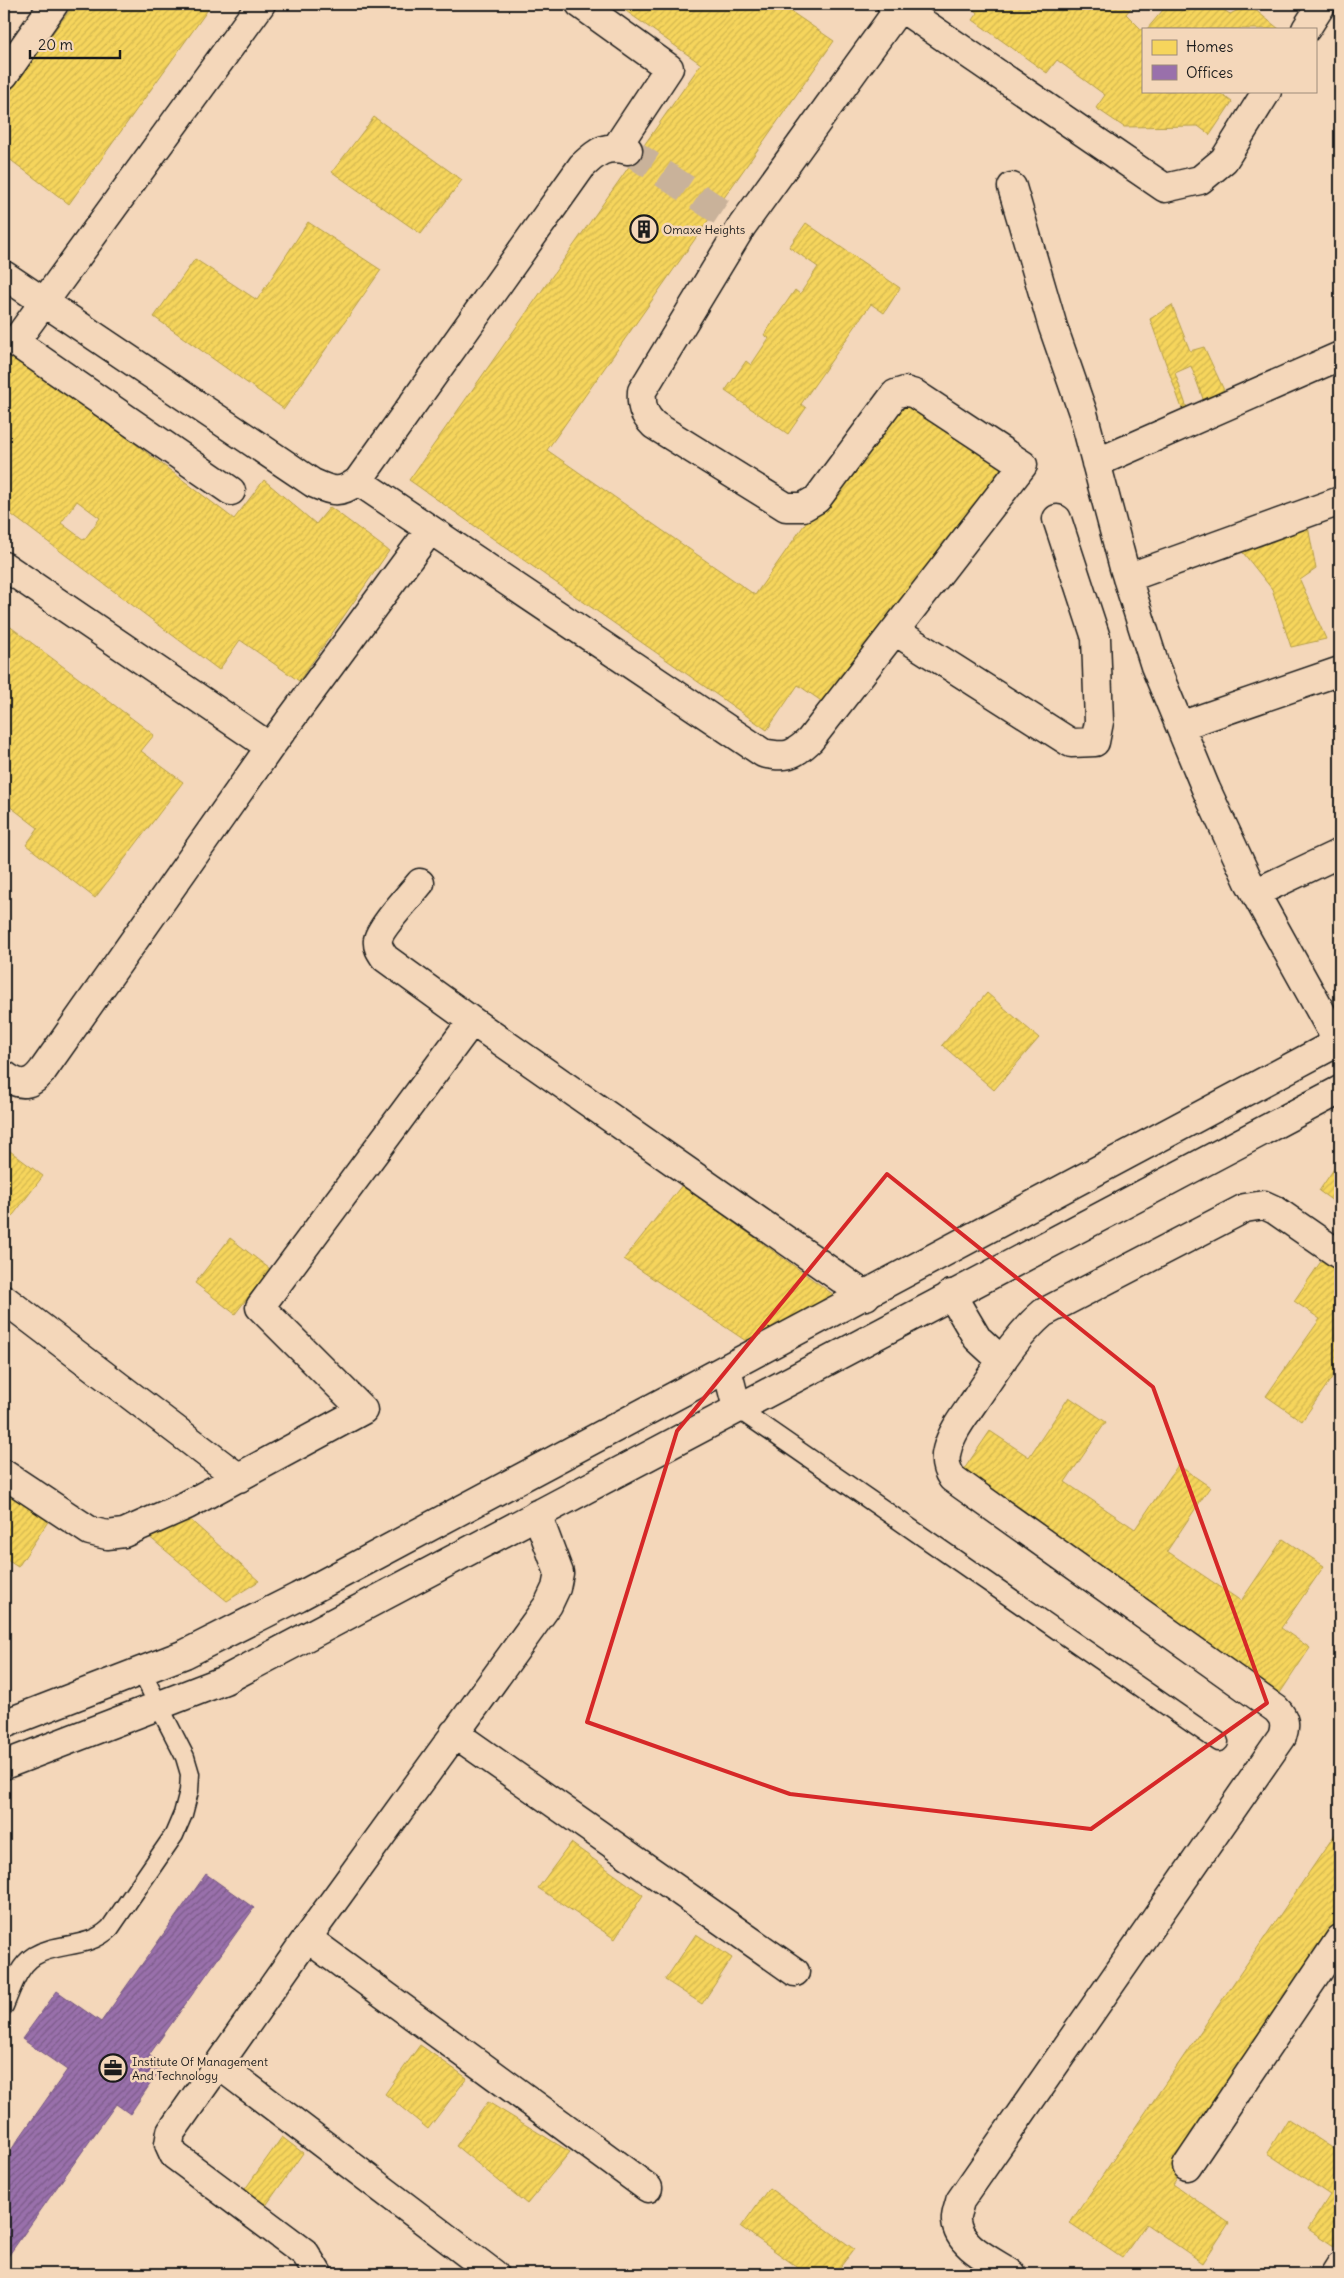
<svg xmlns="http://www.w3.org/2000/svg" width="1344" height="2278" font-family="Delius,sans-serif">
<defs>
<pattern id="homes-hatch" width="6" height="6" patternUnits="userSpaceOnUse" patternTransform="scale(1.25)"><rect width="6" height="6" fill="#f6d55c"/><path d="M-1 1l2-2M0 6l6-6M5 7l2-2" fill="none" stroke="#d2b64f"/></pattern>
<pattern id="offices-hatch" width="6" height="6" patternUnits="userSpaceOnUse" patternTransform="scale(1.25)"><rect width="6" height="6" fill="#9970ab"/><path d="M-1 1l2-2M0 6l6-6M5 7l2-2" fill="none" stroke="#7c5b8a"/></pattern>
</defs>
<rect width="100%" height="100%" fill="#f4d7ba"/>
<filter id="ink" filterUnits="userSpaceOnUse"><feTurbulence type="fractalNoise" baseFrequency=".02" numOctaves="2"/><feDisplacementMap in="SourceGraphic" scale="10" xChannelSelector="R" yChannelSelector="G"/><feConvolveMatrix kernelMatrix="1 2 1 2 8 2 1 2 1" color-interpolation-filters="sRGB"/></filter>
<g filter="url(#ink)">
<!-- homes -->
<path fill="url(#homes-hatch)" stroke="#b59e49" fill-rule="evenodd" d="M 74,4 L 212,4 L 69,204 L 4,155 L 4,100 Z
M 616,4 L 780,4 L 834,41 L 547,450 L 755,595 L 896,394 L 1001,468 L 833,709 L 798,685 L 767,730 L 409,480 L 701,64 Z
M 965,4 L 1134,4 L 1126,14 L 1143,31 L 1143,91 L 1217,91 L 1232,102 L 1210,135 L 1198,126 L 1124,127 L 1096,108 L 1105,95 L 1057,60 L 1047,73 L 973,20 L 978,13 Z
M 1168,4 L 1214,4 L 1230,14 L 1249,5 L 1279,29 L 1147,29 Z
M 374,117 L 462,180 L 421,234 L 332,172 Z
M 308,222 L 381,270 L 284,409 L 154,317 L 195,259 L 257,300 Z
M 806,223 L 900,288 L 884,313 L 871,304 L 801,404 L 806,408 L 788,434 L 725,391 L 746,361 L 751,365 L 769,338 L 764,335 L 795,290 L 800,294 L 818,267 L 789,247 Z
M 1172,305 L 1190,351 L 1204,347 L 1229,401 L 1206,407 L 1191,366 L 1175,373 L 1189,414 L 1184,414 L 1150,319 Z
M 4,344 L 234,519 L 264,480 L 316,524 L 330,507 L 389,551 L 299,681 L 240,640 L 219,670 L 4,509 ZM 77,501 L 100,518 L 84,540 L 61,523 Z
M 1308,526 L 1316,569 L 1300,580 L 1326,639 L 1291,647 L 1272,589 L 1240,549 Z
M 4,622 L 154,735 L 141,751 L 183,782 L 95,898 L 26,845 L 38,828 L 4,802 Z
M 987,993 L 1039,1038 L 994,1090 L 942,1045 Z
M 6,1148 L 43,1176 L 4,1227 L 4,1150 Z
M 1340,1160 L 1340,1206 L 1319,1191 Z
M 682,1185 L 834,1295 L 749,1343 L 624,1259 Z
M 230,1238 L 270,1269 L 235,1314 L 195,1283 Z
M 1324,1257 L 1340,1268 L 1340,1366 L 1302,1421 L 1266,1396 L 1320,1319 L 1294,1301 Z
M 1069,1397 L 1106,1422 L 1065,1482 L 1135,1529 L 1178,1465 L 1210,1487 L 1167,1551 L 1241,1601 L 1283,1539 L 1324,1566 L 1281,1628 L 1310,1648 L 1280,1693 L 960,1475 L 990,1431 L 1029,1457 Z
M 4,1482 L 53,1514 L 18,1567 L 4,1558 Z
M 187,1517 L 259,1581 L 227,1601 L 142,1531 Z
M 1340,1827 L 1340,1938 L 1173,2184 L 1229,2223 L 1203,2263 L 1146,2224 L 1122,2258 L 1070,2223 Z
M 571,1843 L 643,1895 L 615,1939 L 538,1888 Z
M 696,1934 L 732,1958 L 702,2004 L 665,1980 Z
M 420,2045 L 467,2078 L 428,2129 L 385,2094 Z
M 488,2102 L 570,2152 L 527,2204 L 456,2146 Z
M 1288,2119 L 1340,2153 L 1340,2250 L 1308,2229 L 1330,2195 L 1267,2153 Z
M 282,2137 L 303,2153 L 260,2214 L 238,2199 Z
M 769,2188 L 854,2249 L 835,2274 L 807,2274 L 741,2227 Z"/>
<!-- offices -->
<path fill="url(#offices-hatch)" stroke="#745780" d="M 206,1874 L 254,1908 L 149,2055 L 163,2065 L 130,2114 L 116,2104 L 4,2262 L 4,2160 L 67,2070 L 22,2039 L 57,1991 L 101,2022 Z"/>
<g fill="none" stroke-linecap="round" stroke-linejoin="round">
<!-- minor-tunnel -->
<path stroke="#c9b29a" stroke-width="28" stroke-dasharray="28 14" stroke-linecap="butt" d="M 628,150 L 742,226"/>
<!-- service casing -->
<g stroke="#1c1c1c" stroke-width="21">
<path id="service" d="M 737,1408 L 1219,1742
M 4,2006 C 11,1990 18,1966 34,1956 C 59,1941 87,1950 110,1928 L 174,1835 L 183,1814 L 189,1791 L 190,1774 L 185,1757 L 141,1671"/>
</g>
<!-- minor casing -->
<g stroke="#1c1c1c" stroke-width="31">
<path id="minor" d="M 580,4 L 669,68 L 616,148
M 891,4 L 900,7 L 1165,188 L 1200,180 L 1224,160 L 1267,91
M 1306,29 L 1322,4
M 4,75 L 54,4
M 1012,187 L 1053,327 L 1083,413 L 1124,568 L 1155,666 L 1206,789 L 1249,882 L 1340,1046
M 4,275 L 313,483 C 333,492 340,494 358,481 L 582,166 C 598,151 605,145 628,150
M 1096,463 L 1340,356
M 358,481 L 763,753 C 786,758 793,756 810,740 L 1023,465 L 915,394 L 905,391 L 895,394 L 817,499 L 803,507 L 786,507 L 654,425 C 643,414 641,406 642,391 L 742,226 L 900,7
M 231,491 L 15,342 L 261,4
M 4,566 L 270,747
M 1127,578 L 1340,501
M 895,631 L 1071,743 L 1095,742 L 1099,722 L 1096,638 L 1057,519
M 1180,726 L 1340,671
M 420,883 C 411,894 379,929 378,940 C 377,947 381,952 385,958 L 472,1021 L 866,1296
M 1255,893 L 1340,853
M 4,1075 C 20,1087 31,1086 43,1070 L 270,747 L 430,530
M 951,1294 L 977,1338 L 1002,1361
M 4,1299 L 239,1478
M 727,1369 L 737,1408
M 4,1474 L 90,1531 L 107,1535 L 124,1533 L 187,1505 L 363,1410 L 260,1307 L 472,1021
M 454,1733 L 795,1972
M 307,1938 L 648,2188
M 219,2065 L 494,2274
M 1187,2166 L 1340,1939
M 318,2274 L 305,2253 L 174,2155 L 169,2144 L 171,2132 L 307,1938 L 548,1605 L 556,1588 L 559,1573 L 537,1514
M 1012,2274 C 993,2261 958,2247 956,2221 C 955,2215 959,2207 960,2201 L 1282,1737 C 1286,1725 1285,1718 1276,1709 L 952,1478 C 946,1469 944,1461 947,1450 C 952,1430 966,1414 977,1397 C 997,1368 1016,1336 1043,1313 L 1245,1208 L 1264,1205 L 1275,1210 L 1340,1255
M 1335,2274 L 1340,2266"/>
</g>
<!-- tertiary casing -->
<g stroke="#1c1c1c" stroke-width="31">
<path id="tertiary" d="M 4,1724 L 185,1654 L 298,1597 L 1340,1041
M 4,1765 L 225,1680 L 1340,1090"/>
</g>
<!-- service -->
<use href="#service" stroke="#f4d7ba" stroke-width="18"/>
<!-- minor -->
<use href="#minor" stroke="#f4d7ba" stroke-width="28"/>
<!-- tertiary -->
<use href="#tertiary" stroke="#f4d7ba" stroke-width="28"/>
</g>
</g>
<!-- marked area -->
<path fill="none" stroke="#d62828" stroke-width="4" stroke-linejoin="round" d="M 887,1174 L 1153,1387 L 1267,1703 L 1091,1829 L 790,1794 L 587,1722 L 677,1431 Z"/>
<!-- icons -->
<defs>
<g id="building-ring" transform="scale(1.4375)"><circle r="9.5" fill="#f4d7ba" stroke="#1c1c1c" stroke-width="1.5"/><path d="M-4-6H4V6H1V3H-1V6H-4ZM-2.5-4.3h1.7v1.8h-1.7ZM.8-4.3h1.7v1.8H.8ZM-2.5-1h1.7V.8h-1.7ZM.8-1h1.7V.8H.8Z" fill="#1c1c1c"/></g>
<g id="office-ring" transform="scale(1.4375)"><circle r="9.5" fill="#f4d7ba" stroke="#1c1c1c" stroke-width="1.5"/><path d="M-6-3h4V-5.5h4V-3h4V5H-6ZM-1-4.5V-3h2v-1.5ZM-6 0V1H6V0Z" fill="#1c1c1c"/></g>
</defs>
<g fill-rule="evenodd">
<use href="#building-ring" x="644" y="229"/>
<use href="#office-ring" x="113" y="2068"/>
</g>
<g text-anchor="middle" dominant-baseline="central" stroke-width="5" stroke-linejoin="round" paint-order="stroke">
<!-- poi labels -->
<g font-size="12" fill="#1c1c1c" stroke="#f4d7ba" text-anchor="start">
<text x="663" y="229">Omaxe Heights</text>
<text x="132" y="2061">Institute Of Management<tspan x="132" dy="14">And Technology</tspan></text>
</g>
</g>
<!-- margin -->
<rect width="1344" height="2278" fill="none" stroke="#f4d7ba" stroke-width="20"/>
<rect x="10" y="10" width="1324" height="2258" fill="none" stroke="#1c1c1c" stroke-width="2" filter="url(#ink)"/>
<!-- legend -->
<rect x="1142" y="28" width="175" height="65" fill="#f4d7ba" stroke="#9e8c7b"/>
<rect x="1152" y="40" width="25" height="15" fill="#f6d55c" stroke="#9e8c7b"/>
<text x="1186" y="52" font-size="15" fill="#1c1c1c">Homes</text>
<rect x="1152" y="65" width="25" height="15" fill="#9970ab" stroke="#9e8c7b"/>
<text x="1186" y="78" font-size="15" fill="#1c1c1c">Offices</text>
<!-- scale -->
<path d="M30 50v8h90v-8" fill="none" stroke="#1c1c1c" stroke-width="2.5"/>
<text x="38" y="50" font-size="15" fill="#1c1c1c" stroke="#f4d7ba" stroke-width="4" paint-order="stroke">20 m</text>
</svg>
